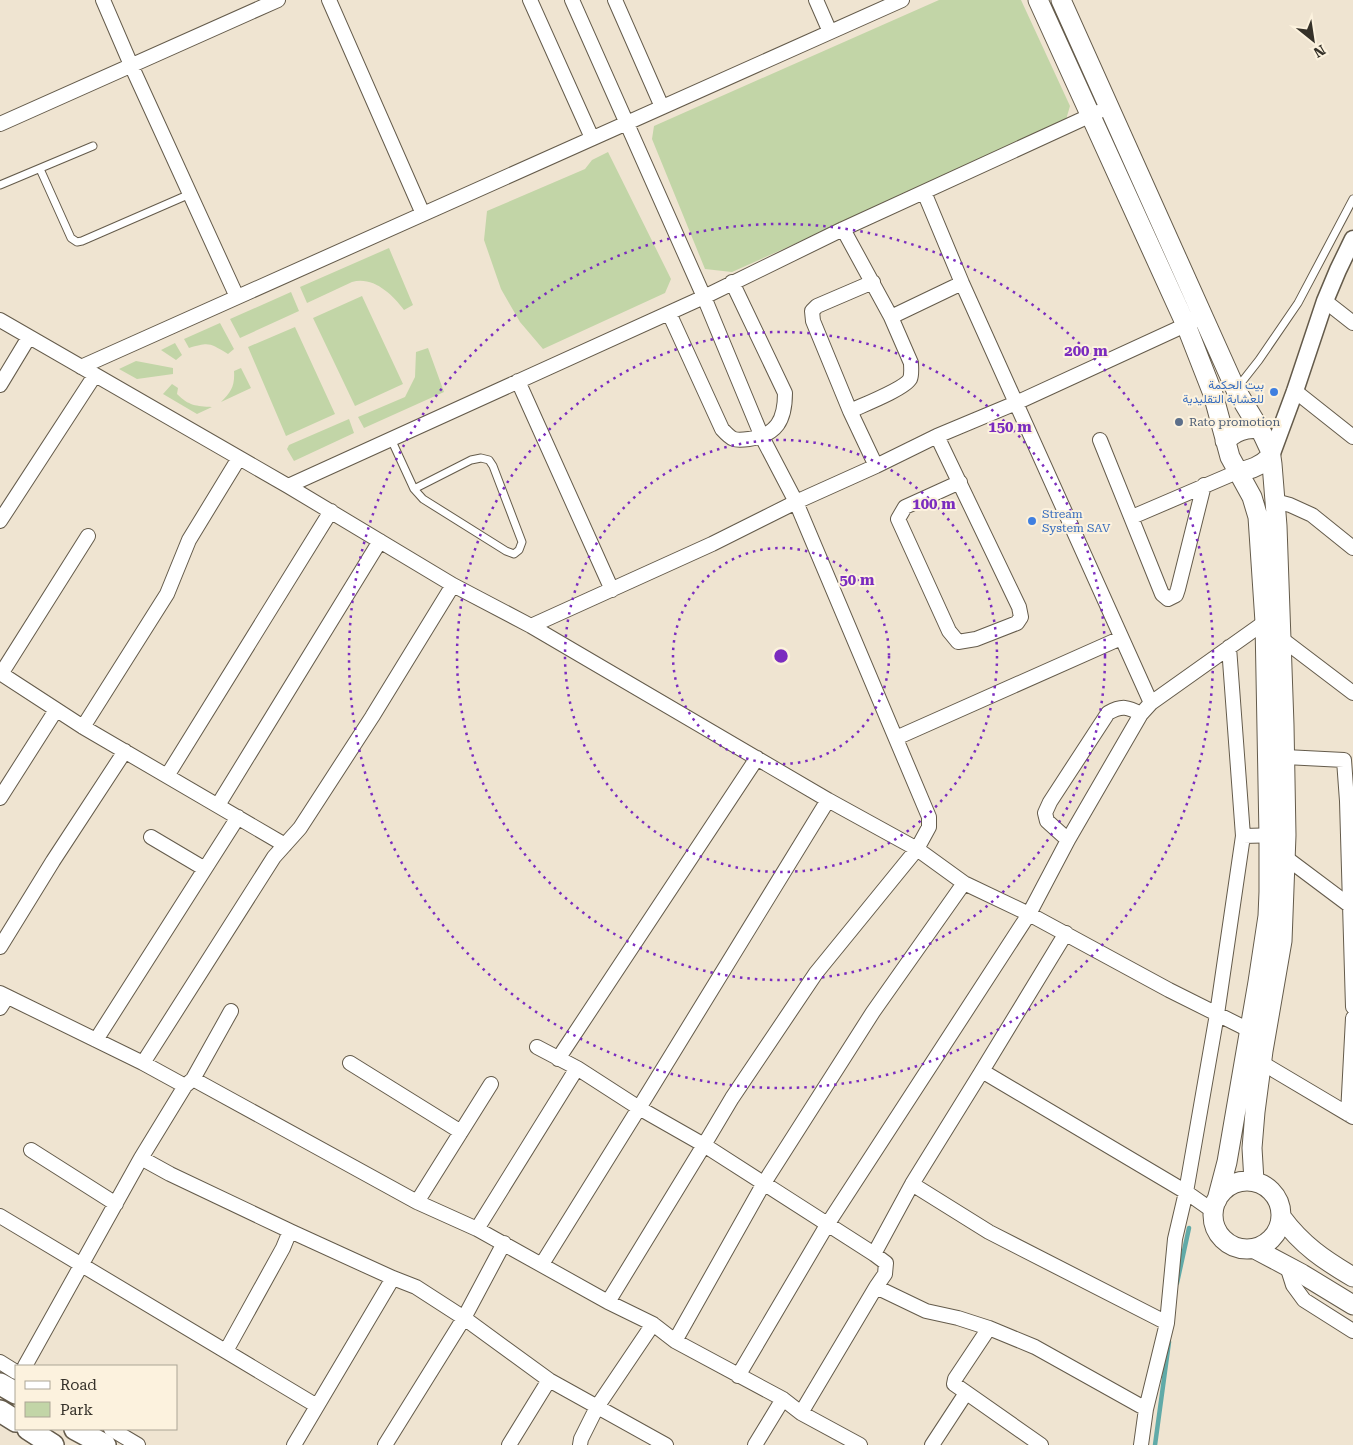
<svg xmlns="http://www.w3.org/2000/svg" width="1353" height="1445" font-family="'Roboto Serif',Vazirmatn,serif">
<rect width="100%" height="100%" fill="#efe4d1"/>
<!-- green -->
<path fill="#c2d5a7" d="M 939,0 L 1021,0 L 1070,106 L 1065,123 L 732,272 L 705,269 L 652,139 L 654,126 Z
M 608,152 L 671,279 L 665,293 L 543,349 L 520,322 L 501,289 L 484,240 L 487,211 L 585,169 L 592,160 Z
M 389,248 L 413,305 L 404,310 C 392,294 373,276 352,282 L 307,303 L 300,287 Z
M 291,292 L 299,311 L 240,338 L 230,319 Z
M 362,296 L 403,384 L 355,406 L 313,318 Z
M 220,323 L 234,349 L 228,354 C 209,343 210,342 189,348 L 184,339 Z
M 295,327 L 335,414 L 286,436 L 248,347 Z
M 175,343 L 182,355 L 176,360 L 161,350 Z
M 428,348 L 444,392 L 364,428 L 358,417 L 405,397 L 415,377 L 416,352 Z
M 136,361 L 173,368 L 173,374 L 137,379 L 119,369 Z
M 241,368 L 251,388 L 221,402 C 231,392 235,386 234,371 Z
M 172,384 L 178,388 L 177,394 C 189,406 196,406 212,407 L 197,414 L 163,394 Z
M 349,419 L 354,433 L 294,461 L 287,449 L 289,445 Z"/>
<g fill="none" stroke-linecap="round" stroke-linejoin="round">
<!-- stream -->
<path stroke="#60aaa8" stroke-width="4.5" d="M 1177,1283 L 1189,1228
M 1155,1445 L 1169,1342"/>
<!-- service casing -->
<g stroke="#645b4b" stroke-width="9">
<path id="service" d="M 40,169 L 71,238 L 77,242 L 82,241 L 190,194
M 0,185 L 93,146
M 1237,388 L 1259,360 L 1298,303 L 1353,199
M 391,439 L 414,489 L 423,499 L 506,551 L 514,554 L 519,550 L 522,542 L 493,466 L 489,460 L 481,458 L 471,460 L 414,489"/>
</g>
<!-- minor casing -->
<g stroke="#645b4b" stroke-width="16">
<path id="minor" d="M 103,0 L 131,65 L 237,297
M 329,0 L 423,214
M 530,0 L 592,138
M 615,0 L 662,107
M 816,0 L 830,32
M 0,124 L 278,0
M 924,192 L 962,283 L 1151,703
M 843,229 L 891,317 L 911,363 C 911,368 912,374 910,379 C 904,389 863,405 850,411
M 873,282 L 817,306 L 812,311 L 813,321 L 850,411 L 876,466
M 1325,301 L 1353,323
M 669,313 L 722,429 C 732,440 734,441 749,439 C 777,435 785,420 785,393 L 732,282
M 891,317 L 962,283
M 0,320 L 288,486 L 453,585 L 531,626 L 828,800 L 917,849 L 929,827 L 929,817 L 796,502 L 762,437 L 704,297 L 572,0
M 81,367 L 902,0
M 518,381 L 612,590
M 0,385 L 29,337
M 1295,391 L 1353,437
M 937,436 L 1019,607 L 1021,617 L 1017,623 L 976,639 L 958,642 L 949,631 L 898,519 L 905,507 L 960,482
M 1100,440 L 1162,594 L 1168,599 L 1176,595 L 1178,589 L 1204,485
M 288,486 L 704,297 L 843,229 L 1098,112
M 1275,501 L 1290,505 L 1312,515 L 1353,548
M 1132,517 L 1237,472
M 0,521 L 95,375
M 531,626 L 712,544 L 796,502 L 876,466 L 937,436 L 1016,403 L 1203,317
M 1282,639 L 1353,693
M 0,673 L 83,727 L 285,845
M 1,674 L 88,536
M 83,727 L 167,594 L 189,540 L 239,458
M 896,738 L 1121,638
M 1285,757 L 1344,760 L 1347,801 L 1353,1007
M 167,776 L 331,511
M 0,798 L 56,710
M 218,805 L 380,541
M 1243,836 L 1277,835
M 151,837 L 205,869
M 1068,840 L 1047,821 L 1045,813 L 1050,802 L 1108,713 C 1122,705 1128,707 1141,714
M 1285,857 L 1353,908
M 1066,933 L 982,1071 L 1186,1192 L 1213,1211
M 0,947 L 53,861 L 125,751
M 0,993 L 143,1063 L 185,1086
M 0,1008 L 7,997
M 96,1040 L 238,817
M 537,1047 L 577,1068 L 639,1108 L 704,1145 L 608,1302
M 558,1059 L 757,758
M 143,1063 L 274,857 L 300,828 L 372,717 L 453,585
M 350,1063 L 461,1132
M 1262,1063 L 1353,1117
M 193,1079 L 417,1202 L 477,1229 L 608,1302 L 653,1324 L 675,1341 L 783,1399 L 801,1413 L 860,1445
M 1348,1114 L 1353,1018
M 31,1150 L 116,1204
M 141,1158 L 170,1174 L 290,1231 L 283,1248 L 226,1351
M 912,1184 L 982,1071
M 417,1202 L 491,1084
M 0,1216 L 317,1406
M 477,1229 L 577,1068
M 290,1231 L 393,1278 L 416,1287 L 464,1318 L 549,1380 L 666,1445
M 874,1254 L 886,1263 L 885,1274 L 876,1287
M 542,1264 L 639,1108 L 828,800
M 1287,1266 L 1293,1285 L 1304,1300 L 1353,1331
M 1167,1323 L 989,1232 L 912,1184 L 874,1254 L 704,1145 L 732,1098 L 816,973 L 917,849 L 964,883 L 1029,914 L 1169,990 L 1249,1030
M 989,1328 L 955,1379 L 954,1384 L 1041,1445
M 675,1341 L 764,1183 L 873,1012 L 964,883
M 0,1362 L 16,1372
M 25,1366 L 141,1158 L 185,1086 L 193,1079 L 231,1011
M 738,1376 L 827,1225 L 1029,914 L 1068,840 L 1141,714 L 1151,703 L 1265,622
M 801,1413 L 876,1287 L 926,1311 L 958,1318 L 989,1328 L 1035,1347 L 1146,1409
M 111,1429 L 138,1445
M 294,1445 L 393,1278
M 385,1445 L 464,1318 L 504,1243
M 509,1445 L 549,1380
M 580,1445 L 581,1439 L 597,1407 L 653,1324
M 755,1445 L 783,1399
M 932,1445 L 966,1393
M 1141,1445 L 1146,1409 L 1167,1323 L 1175,1239 L 1186,1192 L 1217,1014 L 1243,836 L 1229,647"/>
</g>
<!-- tertiary casing -->
<g stroke="#645b4b" stroke-width="19">
<path id="tertiary" d="M 1271,456 L 1295,391 L 1325,301 L 1338,270 L 1353,239"/>
</g>
<!-- secondary casing -->
<g stroke="#645b4b" stroke-width="21">
<path id="secondary" d="M 1038,0 L 1186,325 L 1213,394 L 1230,457 L 1252,497 L 1258,517 L 1265,622 L 1269,836 L 1269,892 L 1268,916 L 1258,982 L 1227,1162 L 1217,1200
M 1061,0 L 1236,390 L 1263,435 L 1270,450 L 1272,464 L 1277,526 L 1284,725 L 1286,835 L 1282,941 L 1263,1051 L 1255,1112 L 1252,1148 L 1254,1181
M 1225,441 C 1235,432 1245,427 1259,429
M 1237,472 C 1251,470 1261,466 1271,456
M1213 1215a34 34 0 1 1 68 0a34 34 0 1 1-68 0Z
M 1282,1218 C 1302,1245 1324,1260 1353,1277
M 1255,1249 L 1302,1274 L 1353,1305"/>
</g>
<!-- primary casing -->
<g stroke="#645b4b" stroke-width="24">
<path id="primary" d="M 0,1384 L 16,1393
M 0,1411 L 16,1421
M 28,1429 L 53,1445
M 75,1429 L 105,1445"/>
</g>
<!-- service -->
<use href="#service" stroke="#fff" stroke-width="7"/>
<!-- minor -->
<use href="#minor" stroke="#fff" stroke-width="14"/>
<!-- tertiary -->
<use href="#tertiary" stroke="#fff" stroke-width="16"/>
<!-- secondary -->
<use href="#secondary" stroke="#fff" stroke-width="19"/>
<!-- primary -->
<use href="#primary" stroke="#fff" stroke-width="21"/>
</g>
<!-- distance rings -->
<g fill="none" stroke="#7b2cbf" stroke-width="2.5" stroke-dasharray="2.5 5">
<circle cx="781" cy="656" r="108"/>
<circle cx="781" cy="656" r="216"/>
<circle cx="781" cy="656" r="324"/>
<circle cx="781" cy="656" r="432"/>
</g>
<!-- markers -->
<g fill="#3f7fe0" stroke="#fcf2de" stroke-width="2">
<circle cx="1274" cy="392" r="5"/>
<circle cx="1032" cy="521" r="5"/>
</g>
<circle fill="#5c6f8a" stroke="#fcf2de" stroke-width="2" cx="1179" cy="422" r="5"/>
<g text-anchor="middle" dominant-baseline="central" stroke-width="4" stroke-linejoin="round" paint-order="stroke">
<!-- shop labels -->
<g font-size="12" fill="#366cbe" stroke="#fcf2de" text-anchor="end">
<text x="1264" y="385">بيت الحكمة<tspan x="1264" dy="14">للعشابة التقليدية</tspan></text>
<text x="1042" y="514" text-anchor="start">Stream<tspan x="1042" dy="14">System SAV</tspan></text>
</g>
<!-- service labels -->
<g font-size="12" fill="#4e5e75" stroke="#fcf2de" text-anchor="start">
<text x="1189" y="422">Rato promotion</text>
</g>
</g>
<circle cx="781" cy="656" r="8" fill="#7b2cbf" stroke="#fcf2de" stroke-width="2.5"/>
<g font-size="15" text-anchor="middle" font-weight="bold" fill="#7b2cbf" stroke="#fcf2de" stroke-width="4" stroke-linejoin="round" paint-order="stroke">
<text x="1086" y="356">200 m</text>
<text x="1010" y="432">150 m</text>
<text x="934" y="509">100 m</text>
<text x="857" y="585">50 m</text>
</g>
<!-- legend -->
<rect x="15" y="1365" width="162" height="65" fill="#fcf2de" stroke="#aca596"/>
<rect x="25" y="1381" width="25" height="8" fill="#ffffff" stroke="#aca596"/>
<text x="60" y="1390" font-size="15" fill="#353129">Road</text>
<rect x="25" y="1402" width="25" height="15" fill="#c2d5a7" stroke="#aca596"/>
<text x="60" y="1415" font-size="15" fill="#353129">Park</text>
<!-- north arrow -->
<g transform="translate(1313 40) rotate(150)" stroke="#fcf2de" stroke-width="4" paint-order="stroke">
<path d="M0-4L9 19L0 12L-9 19Z" fill="#353129"/>
<text y="-8" font-size="14" font-weight="bold" text-anchor="middle" fill="#353129">N</text>
</g>
</svg>
